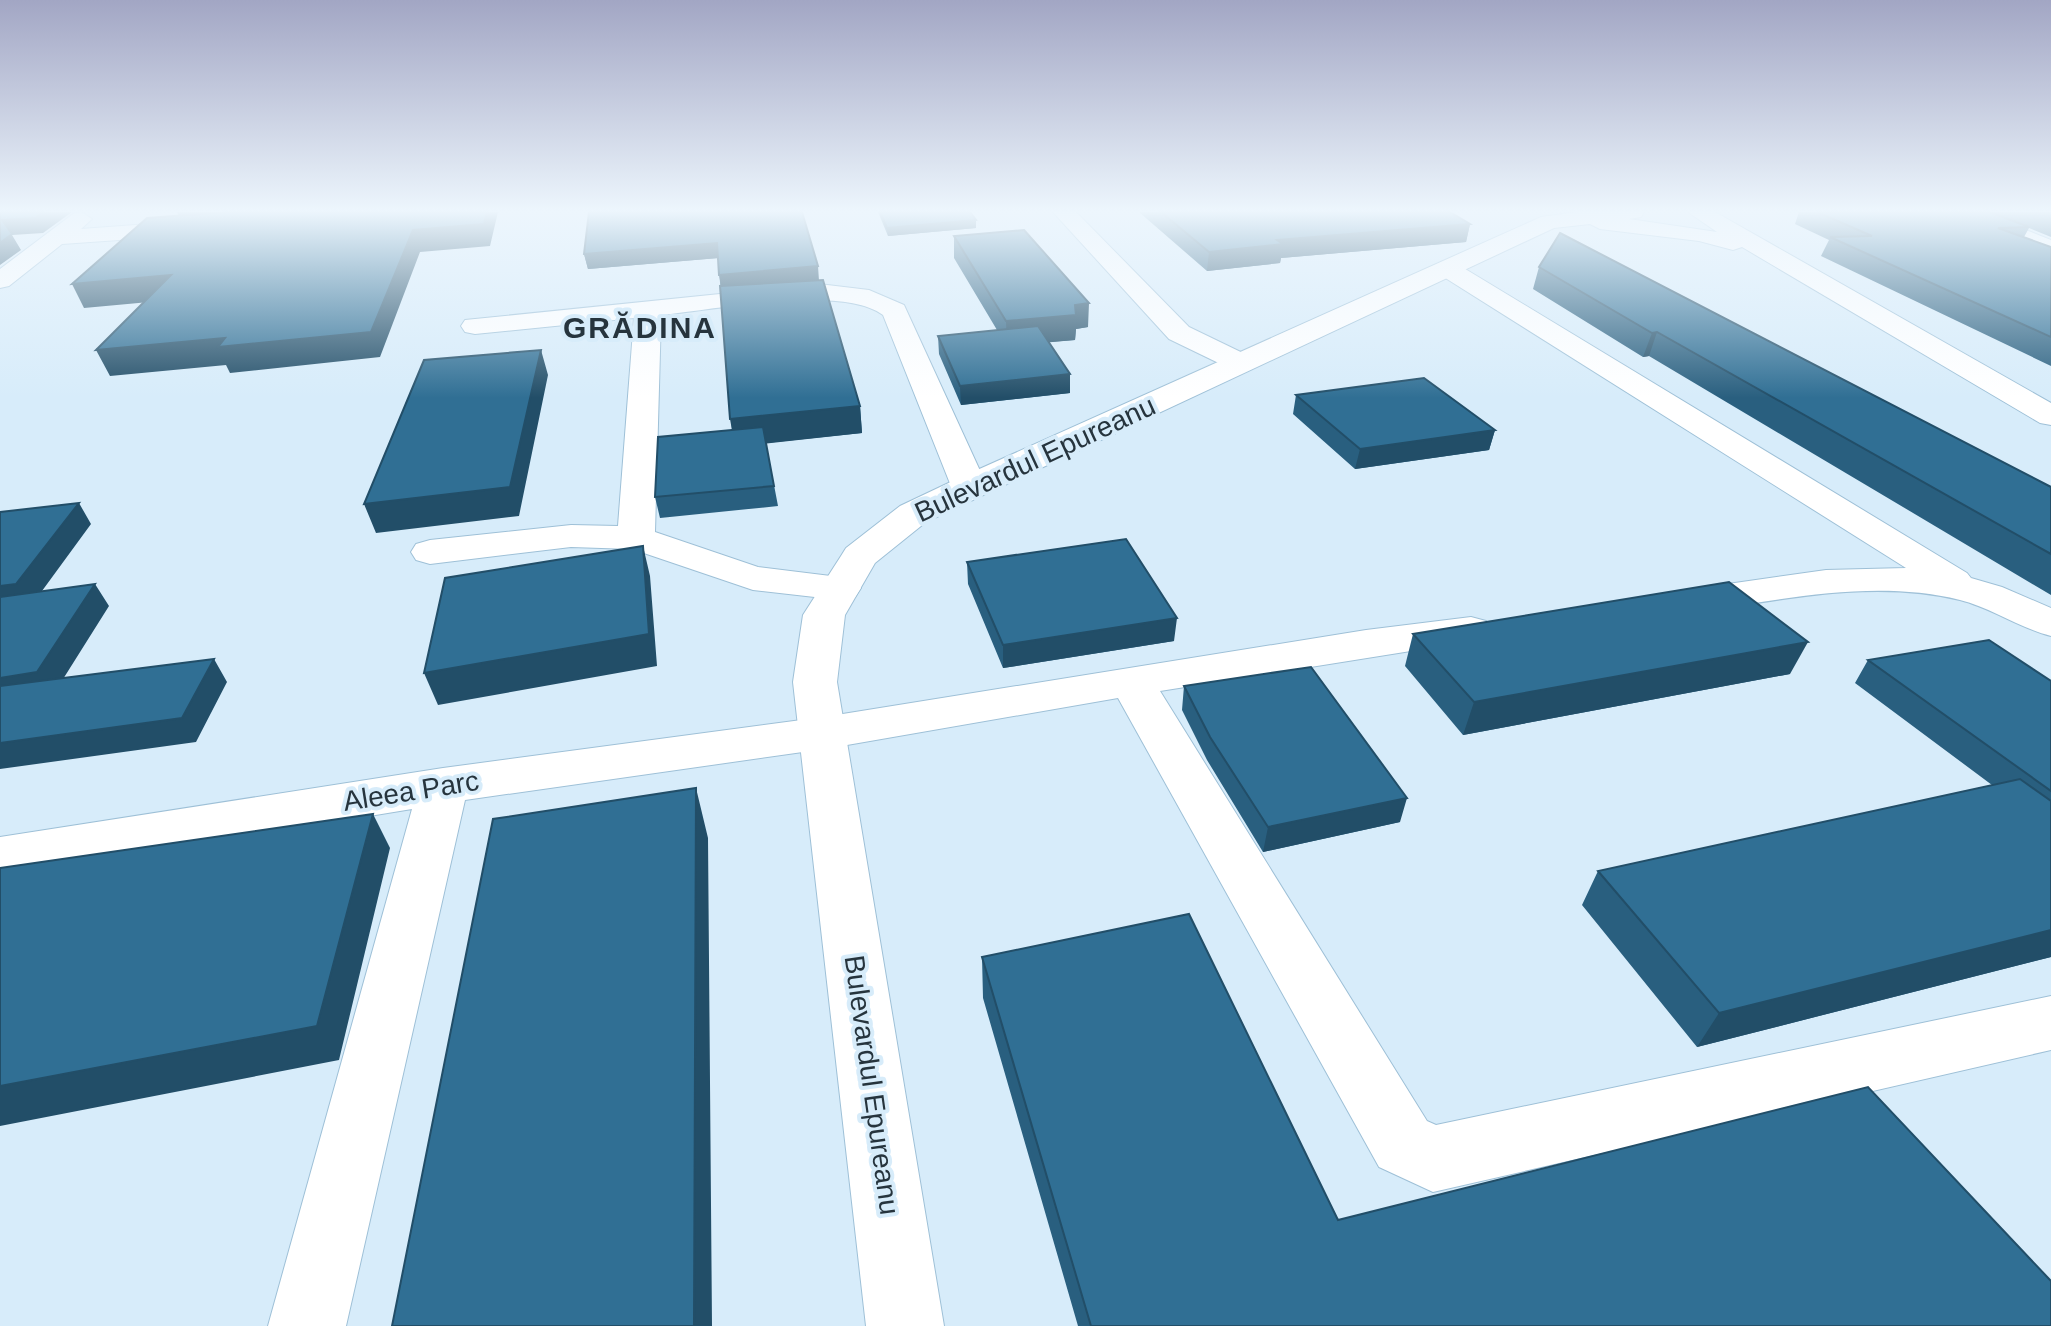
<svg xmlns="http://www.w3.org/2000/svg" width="2051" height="1326" font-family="Arial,sans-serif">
<rect width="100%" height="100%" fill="#d7ecfa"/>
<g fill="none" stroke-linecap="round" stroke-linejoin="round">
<!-- minor casing -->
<g stroke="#9ec0d7" stroke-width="2">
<path id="minor" d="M 81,212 L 92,219 L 81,229 L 190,221 L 201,228 L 190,235 L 62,244 L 9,286 L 0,288 L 0,269 L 73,214 Z
M 1053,212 L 1076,212 L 1189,327 L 1251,357 L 1255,363 L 1251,369 L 1241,372 L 1231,369 L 1169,339 Z
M 1951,212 L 1981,212 L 2051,240 L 2051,255 L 1954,217 Z
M 1448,262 L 1457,264 L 1967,573 L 1971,578 L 2002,587 L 2051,608 L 2051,636 C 2019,628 1992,608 1960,600 C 1871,578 1775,601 1686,614 L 1672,611 L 1666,602 L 1672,593 L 1686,590 L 1826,570 L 1906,568 L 1439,274 L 1436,269 L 1439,264 Z
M 819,284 L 869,290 L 904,305 L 987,486 L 981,493 L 969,497 L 957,493 L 951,486 L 883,315 C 841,284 714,310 661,315 L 655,532 L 758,567 L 855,579 L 861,588 L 855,597 L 841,600 L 753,590 L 632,549 L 571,547 L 430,564 L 416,560 L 411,552 L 416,544 L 430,540 L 571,525 L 618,526 L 634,318 L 475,334 L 465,332 L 461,326 L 465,320 Z
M 1471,617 L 1486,621 L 1492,630 L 1486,639 L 1160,691 L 1427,1121 L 1436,1125 L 2051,996 L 2051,1050 L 1433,1192 L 1379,1167 L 1118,698 L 824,749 L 465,800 L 346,1326 L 268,1326 L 412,809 L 0,877 L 0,837 L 443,768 L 824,717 L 1366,630 Z"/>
</g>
<!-- major casing -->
<g stroke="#9ec0d7" stroke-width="2">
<path id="major" d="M 1577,212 L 1644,212 L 1641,217 L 1629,219 L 1717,232 L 1688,212 L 1715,212 L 2051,403 L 2051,425 L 2040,423 L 1742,247 L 1733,250 L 1699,241 L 1600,229 L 1590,224 L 1554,228 L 926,522 L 875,563 L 845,615 L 837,682 L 944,1326 L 866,1326 L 793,682 L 803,615 L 841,556 L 846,548 L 900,506 L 957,479 L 1541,217 Z"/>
</g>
<!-- minor -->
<use href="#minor" fill="#fff" fill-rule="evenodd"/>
<!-- major -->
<use href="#major" fill="#fff" fill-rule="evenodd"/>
</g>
<!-- wall -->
<path fill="#295f7f" d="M 589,212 L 819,281 L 860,406 L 862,433 L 766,443 L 778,506 L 660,518 L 655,497 L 732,430 L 718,258 L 588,269 L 584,254 Z
M 878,212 L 970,212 L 976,220 L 976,228 L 888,236 Z
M 1139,212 L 1450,212 L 1470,224 L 1466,242 L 1281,258 L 1280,263 L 1207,271 Z
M 1799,212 L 2051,212 L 2051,237 L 2029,228 L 2024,237 L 2051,247 L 2051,366 L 1821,256 L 1829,240 L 1795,224 Z
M 954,236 L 1088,327 L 1076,329 L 1075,340 L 1049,342 L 1070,393 L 961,405 L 939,354 L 938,336 L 997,330 L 954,258 Z
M 1539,267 L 2051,487 L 2051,595 L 1649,356 L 1643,357 L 1533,289 Z
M 1296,395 L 1495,430 L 1489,450 L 1355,469 L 1293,414 Z
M 967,562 L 1174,641 L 1003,668 L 968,584 Z
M 1413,634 L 1790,674 L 1463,735 L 1405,666 Z
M 1868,660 L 2051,681 L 2051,957 L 1697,1047 L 1582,905 L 1598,871 L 1992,785 L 1855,683 Z
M 1184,686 L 1400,822 L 1263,852 L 1207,760 L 1182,710 Z
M 982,957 L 1338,1220 L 2051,1326 L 1078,1326 L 983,998 Z"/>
<!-- shaded-wall -->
<path fill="#224e68" d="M 43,212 L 72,212 L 43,233 L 12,235 L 21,250 L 0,265 L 0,243 L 2,220 Z
M 177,212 L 268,212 L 180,219 Z
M 487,212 L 498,212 L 490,246 L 420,252 L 380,357 L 230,373 L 226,365 L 110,376 L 96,350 L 413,230 Z
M 976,220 L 976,228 L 888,236 L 887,228 Z
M 1470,224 L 1466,242 L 1281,258 L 1280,263 L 1207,271 L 1209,252 L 1277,240 Z
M 717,243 L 719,258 L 588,269 L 584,254 Z
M 818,266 L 819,281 L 722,291 L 719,275 Z
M 171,275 L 182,299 L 84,308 L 72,284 Z
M 1089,303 L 1088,327 L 1076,329 L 1075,340 L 1007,346 L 1006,321 L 1075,305 Z
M 1657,332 L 1649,356 L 1643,357 L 1652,333 Z
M 541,350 L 548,375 L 519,516 L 376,533 L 364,504 Z
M 1070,374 L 1070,393 L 961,405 L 960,386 Z
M 860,406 L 862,433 L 735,447 L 730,419 Z
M 1495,430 L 1489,450 L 1355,469 L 1360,449 Z
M 79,503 L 91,524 L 31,606 L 0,610 L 0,586 Z
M 643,546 L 650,576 L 657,666 L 438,705 L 424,673 Z
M 95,584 L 109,606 L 53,695 L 0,704 L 0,678 Z
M 1177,618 L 1174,641 L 1003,668 L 1003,645 Z
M 1808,642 L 1790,674 L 1463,735 L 1474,702 Z
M 214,659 L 227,682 L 196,742 L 0,769 L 0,743 Z
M 696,788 L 708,838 L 712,1326 L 694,1326 Z
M 1407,798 L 1400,822 L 1263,852 L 1268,827 Z
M 373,814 L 390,848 L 339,1060 L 0,1126 L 0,1086 Z
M 2051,930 L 2051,957 L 1697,1047 L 1719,1013 Z"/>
<!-- building -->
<path fill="#306f94" stroke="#224e68" stroke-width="2" d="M 0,212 L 43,212 L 35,218 L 2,220 L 12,234 L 0,243 Z
M 227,212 L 487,212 L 484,224 L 413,230 L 371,332 L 218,347 L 225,338 L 96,350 L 171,275 L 72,284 L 147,218 Z
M 589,212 L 802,212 L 818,266 L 719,275 L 717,243 L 584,254 Z
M 880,212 L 970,212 L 976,220 L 887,228 Z
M 1161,212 L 1450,212 L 1470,224 L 1277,240 L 1283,244 L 1209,252 Z
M 1817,212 L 1990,212 L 2029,227 L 1998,228 L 2051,247 L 2051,337 L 1830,237 L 1872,236 Z
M 1024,230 L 1089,303 L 1075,305 L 1076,315 L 1006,321 L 954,236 Z
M 1560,233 L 2051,487 L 2051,554 L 1657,332 L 1652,333 L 1539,267 Z
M 823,280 L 860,406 L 730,419 L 720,286 Z
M 1038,326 L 1070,374 L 960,386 L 938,336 Z
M 541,350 L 510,487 L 364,504 L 424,360 Z
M 1424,378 L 1495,430 L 1360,449 L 1296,395 Z
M 763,427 L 774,486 L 655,497 L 658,437 Z
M 79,503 L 16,584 L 0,586 L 0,512 Z
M 1126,539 L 1177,618 L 1003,645 L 967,562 Z
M 643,546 L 649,634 L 424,673 L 445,578 Z
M 1729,582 L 1808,642 L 1474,702 L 1413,634 Z
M 95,584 L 37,672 L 0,678 L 0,597 Z
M 1989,640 L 2051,681 L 2051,791 L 1868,660 Z
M 214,659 L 182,718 L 0,743 L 0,686 Z
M 1311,667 L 1407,798 L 1268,827 L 1210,737 L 1184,686 Z
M 2020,779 L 2051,801 L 2051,930 L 1719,1013 L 1598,871 Z
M 696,788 L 694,1326 L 392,1326 L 493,819 Z
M 373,814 L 317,1026 L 0,1086 L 0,868 Z
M 1189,914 L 1338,1220 L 1868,1087 L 2051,1281 L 2051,1326 L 1091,1326 L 982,957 Z"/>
<!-- sky -->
<linearGradient id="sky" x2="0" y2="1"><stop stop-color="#a2a6c4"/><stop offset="0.53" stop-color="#edf6fd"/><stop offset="1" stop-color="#edf6fd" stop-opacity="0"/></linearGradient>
<rect width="2051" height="398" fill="url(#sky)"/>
<g text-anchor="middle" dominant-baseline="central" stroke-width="8" stroke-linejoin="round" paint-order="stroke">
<!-- street labels -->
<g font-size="28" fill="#26343d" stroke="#d7ecfa">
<text transform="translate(1035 459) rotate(-25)">Bulevardul Epureanu</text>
<text transform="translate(411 791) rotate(-9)">Aleea Parc</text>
<text transform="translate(872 1085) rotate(82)">Bulevardul Epureanu</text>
</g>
<!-- far-district labels -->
<g font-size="30" font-weight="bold" letter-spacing="2" fill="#26343d" stroke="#d7ecfa">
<text x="640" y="327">GRĂDINA</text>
</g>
</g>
</svg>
